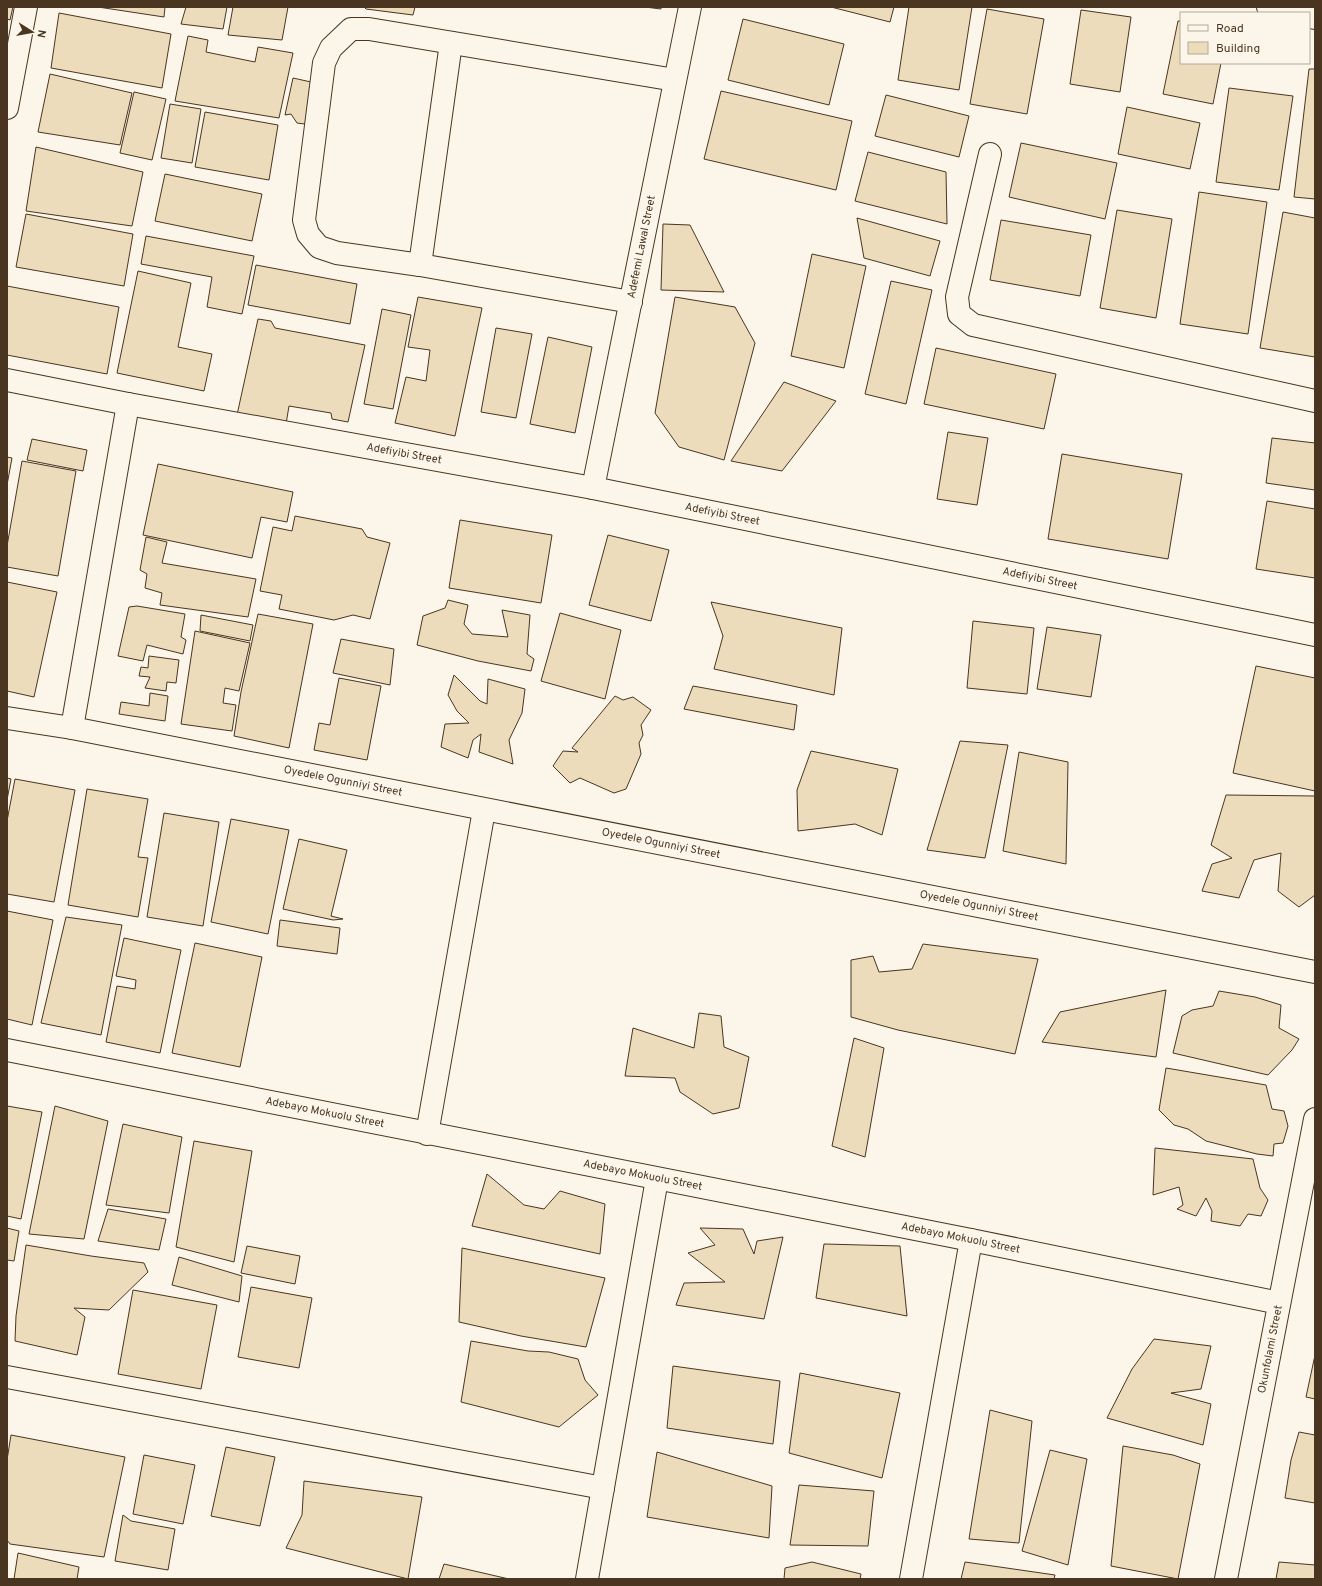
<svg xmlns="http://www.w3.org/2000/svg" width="1322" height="1586" font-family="Overpass,sans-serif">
<rect width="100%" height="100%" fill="#fbf6e9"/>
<!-- building -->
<path fill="#ecdcbc" stroke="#4a3520" d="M 7,7 L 13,7 L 10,20 L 7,19 Z
M 98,7 L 165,7 L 164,17 Z
M 186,7 L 227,7 L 223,29 L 181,24 Z
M 233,7 L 288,7 L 282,40 L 228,35 Z
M 364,7 L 415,7 L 413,15 L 366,9 Z
M 645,7 L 661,7 L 661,9 Z
M 831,7 L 894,7 L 890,22 Z
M 909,7 L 972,7 L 959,90 L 898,80 Z
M 987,9 L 1044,19 L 1027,114 L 970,104 Z
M 1081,10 L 1131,17 L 1120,92 L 1070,84 Z
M 59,13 L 171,34 L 162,88 L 51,68 Z
M 743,19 L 844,44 L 829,105 L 728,80 Z
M 1178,21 L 1181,21 L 1181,63 L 1221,63 L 1213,104 L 1163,94 Z
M 188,36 L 208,40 L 206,52 L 255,62 L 258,47 L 293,53 L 279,118 L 175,101 Z
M 1309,69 L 1315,69 L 1315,199 L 1294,197 Z
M 50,74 L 132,93 L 120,145 L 38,132 Z
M 293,78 L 311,82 L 312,125 L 297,123 L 291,114 L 285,115 Z
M 1229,88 L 1293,96 L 1279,190 L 1216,182 Z
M 721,91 L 852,121 L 836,190 L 704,159 Z
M 134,92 L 166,99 L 152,160 L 120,153 Z
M 886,95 L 969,116 L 959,157 L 875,136 Z
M 170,104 L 201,109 L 192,163 L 161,158 Z
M 1127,107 L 1200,123 L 1190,169 L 1118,154 Z
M 205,112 L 278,125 L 269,180 L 195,167 Z
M 1021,143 L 1117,163 L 1105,219 L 1009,197 Z
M 36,147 L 143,172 L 132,226 L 26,211 Z
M 868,152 L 946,172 L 947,224 L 855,201 Z
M 165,174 L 262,194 L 252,241 L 155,221 Z
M 1199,192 L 1267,202 L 1248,334 L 1180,324 Z
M 1117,210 L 1172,219 L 1156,318 L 1100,308 Z
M 1283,212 L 1315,218 L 1315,357 L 1260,348 Z
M 26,214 L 133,234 L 124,286 L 16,267 Z
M 857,218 L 940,241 L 930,276 L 864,258 Z
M 1001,220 L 1091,235 L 1080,296 L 990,280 Z
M 663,224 L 690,225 L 724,292 L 661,290 Z
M 146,236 L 254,256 L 242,314 L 207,307 L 212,277 L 141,264 Z
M 812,254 L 866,266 L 844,368 L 791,356 Z
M 256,265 L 357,284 L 350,324 L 248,305 Z
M 138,271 L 191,283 L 178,347 L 212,354 L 204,391 L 117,373 Z
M 891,281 L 932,290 L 906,404 L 865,394 Z
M 7,286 L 119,307 L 107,374 L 7,355 Z
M 418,297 L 482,308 L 455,436 L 395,423 L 406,377 L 426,381 L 430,350 L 408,347 Z
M 675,297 L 735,307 L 755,343 L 724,460 L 679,447 L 655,413 Z
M 382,309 L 411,315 L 393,409 L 364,404 Z
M 258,319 L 271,321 L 275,328 L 365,345 L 348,422 L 332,419 L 331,413 L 289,406 L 286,424 L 237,415 Z
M 496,328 L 532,334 L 516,418 L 481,412 Z
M 548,337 L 592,347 L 575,433 L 530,424 Z
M 936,348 L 1056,374 L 1044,429 L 924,404 Z
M 784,382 L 836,401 L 782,471 L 731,461 Z
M 948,432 L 988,438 L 977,505 L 937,499 Z
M 1272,438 L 1315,443 L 1315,490 L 1266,483 Z
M 32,439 L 87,450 L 83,471 L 27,460 Z
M 1062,454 L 1182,474 L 1168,559 L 1048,539 Z
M 7,457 L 12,458 L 7,485 Z
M 22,461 L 76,471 L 58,576 L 7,567 L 7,546 Z
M 158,464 L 293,492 L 287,522 L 261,517 L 252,558 L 143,535 Z
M 1267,501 L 1315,509 L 1315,578 L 1256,569 Z
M 295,516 L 362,529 L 367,537 L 390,543 L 370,619 L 353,615 L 334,620 L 279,609 L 282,595 L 260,591 L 273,527 L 292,531 Z
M 460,520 L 552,535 L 541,603 L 449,588 Z
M 608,535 L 669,550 L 651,621 L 589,605 Z
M 146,537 L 167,542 L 162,563 L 256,579 L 248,617 L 160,605 L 162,593 L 145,588 L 147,574 L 140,570 Z
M 7,582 L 57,592 L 34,697 L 7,691 Z
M 448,600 L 468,605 L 464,624 L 472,634 L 508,637 L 502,610 L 530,615 L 527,654 L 534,659 L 531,671 L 478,661 L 417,645 L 423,616 L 445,608 Z
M 711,602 L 842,628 L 834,695 L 714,669 L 723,636 Z
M 137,606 L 185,614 L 181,637 L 186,640 L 183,654 L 147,645 L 143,661 L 118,656 L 129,607 Z
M 560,613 L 621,630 L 605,699 L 541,681 Z
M 258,614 L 313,624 L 289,748 L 234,736 L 241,692 Z
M 201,615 L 253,625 L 250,641 L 200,631 Z
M 973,621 L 1034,628 L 1027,694 L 967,688 Z
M 1047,627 L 1101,635 L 1091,697 L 1037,689 Z
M 195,631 L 250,643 L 239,691 L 225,688 L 223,703 L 236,705 L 232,731 L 181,724 Z
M 341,639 L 394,649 L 390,685 L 333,673 Z
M 149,656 L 179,660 L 176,683 L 167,682 L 166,691 L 145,688 L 150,677 L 139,676 L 141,667 L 148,668 Z
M 1256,666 L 1315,678 L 1315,791 L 1233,773 Z
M 454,675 L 480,701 L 487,704 L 488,679 L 525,689 L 522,713 L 509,740 L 513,764 L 479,752 L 481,734 L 473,740 L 468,758 L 441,747 L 445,724 L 469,723 L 457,711 L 448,695 Z
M 339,678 L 381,686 L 367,760 L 314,750 L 319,723 L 330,725 Z
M 693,686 L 797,705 L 794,730 L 684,709 Z
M 150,693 L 168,696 L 165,721 L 119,714 L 121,702 L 149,706 Z
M 615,696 L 623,700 L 633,697 L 651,710 L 641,725 L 643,735 L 639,743 L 641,754 L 626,789 L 614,793 L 580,778 L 570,783 L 553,766 L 563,751 L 578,752 L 572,748 Z
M 960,741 L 1008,745 L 985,858 L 927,850 Z
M 811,751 L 898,769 L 882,835 L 855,824 L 798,831 L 797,790 Z
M 1019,752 L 1068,762 L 1066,864 L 1003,851 Z
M 7,778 L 11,779 L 7,800 Z
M 15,779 L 75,790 L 54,902 L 7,894 L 7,821 Z
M 87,789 L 148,799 L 138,857 L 148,858 L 138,917 L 68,905 Z
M 1226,795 L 1315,796 L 1315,895 L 1299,907 L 1278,891 L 1281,853 L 1254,860 L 1239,898 L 1202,891 L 1212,864 L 1232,858 L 1211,845 Z
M 164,813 L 219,822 L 203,926 L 147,917 Z
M 231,819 L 289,830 L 268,934 L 211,922 Z
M 299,839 L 347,850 L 331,916 L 343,919 L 333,920 L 283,909 Z
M 7,911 L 53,920 L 32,1025 L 7,1019 Z
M 66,917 L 122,925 L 101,1035 L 41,1023 Z
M 280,920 L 340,928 L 337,954 L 277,946 Z
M 124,938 L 181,950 L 160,1053 L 106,1042 L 117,986 L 135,989 L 136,980 L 116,976 Z
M 195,943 L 262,957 L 240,1067 L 172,1053 Z
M 923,944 L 1038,959 L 1015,1054 L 898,1030 L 851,1017 L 851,960 L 873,956 L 879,972 L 912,969 Z
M 1166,990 L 1156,1057 L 1042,1042 L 1060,1012 Z
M 1219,991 L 1255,997 L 1281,1005 L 1279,1028 L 1299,1039 L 1292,1050 L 1268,1075 L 1173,1053 L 1182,1016 L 1192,1010 L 1213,1006 Z
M 699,1013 L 721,1016 L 724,1047 L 749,1057 L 739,1108 L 713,1114 L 680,1092 L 675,1078 L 625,1076 L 633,1028 L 694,1048 Z
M 854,1038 L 884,1048 L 865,1157 L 832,1146 Z
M 1166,1068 L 1266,1085 L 1272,1109 L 1284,1111 L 1288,1126 L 1283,1143 L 1274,1144 L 1273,1156 L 1257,1154 L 1206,1141 L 1188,1129 L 1174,1125 L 1159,1110 Z
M 7,1106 L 42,1112 L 21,1219 L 7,1216 Z
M 55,1106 L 108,1121 L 84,1239 L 29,1234 Z
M 123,1124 L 182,1137 L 169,1213 L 106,1205 Z
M 194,1141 L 252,1151 L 234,1262 L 176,1247 Z
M 1155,1148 L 1253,1159 L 1260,1188 L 1268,1200 L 1261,1216 L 1248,1214 L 1240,1226 L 1211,1221 L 1212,1211 L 1206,1198 L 1196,1216 L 1177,1209 L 1183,1205 L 1179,1187 L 1153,1195 Z
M 487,1174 L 524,1205 L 544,1209 L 560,1191 L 605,1204 L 600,1254 L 472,1226 Z
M 108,1209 L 166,1219 L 159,1250 L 98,1241 Z
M 7,1228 L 19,1231 L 14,1261 L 7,1260 Z
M 700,1228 L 743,1229 L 754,1254 L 757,1241 L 783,1237 L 764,1319 L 676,1305 L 684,1283 L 725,1282 L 688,1253 L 715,1245 Z
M 824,1244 L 900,1246 L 907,1316 L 816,1298 Z
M 26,1245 L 91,1256 L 144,1263 L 148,1272 L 109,1310 L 74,1308 L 85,1317 L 77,1355 L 15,1341 L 16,1316 Z
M 247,1246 L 300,1256 L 295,1284 L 241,1273 Z
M 462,1248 L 605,1278 L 586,1347 L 521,1336 L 459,1322 Z
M 179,1257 L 242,1276 L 239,1302 L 172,1285 Z
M 251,1287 L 312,1298 L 299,1368 L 238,1357 Z
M 133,1290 L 217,1305 L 201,1389 L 118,1374 Z
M 1154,1339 L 1211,1346 L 1201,1389 L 1171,1393 L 1211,1404 L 1203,1445 L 1107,1418 L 1132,1369 Z
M 471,1341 L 528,1351 L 549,1352 L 578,1359 L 585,1380 L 598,1395 L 559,1427 L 461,1402 Z
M 1315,1355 L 1315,1399 L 1306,1397 Z
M 673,1366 L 780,1381 L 773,1444 L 667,1428 Z
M 800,1373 L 900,1393 L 882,1478 L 789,1453 Z
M 990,1410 L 1032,1421 L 1019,1543 L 969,1539 Z
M 1299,1432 L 1315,1435 L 1315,1503 L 1285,1498 L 1291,1460 Z
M 11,1435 L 125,1457 L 104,1557 L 10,1544 L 7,1540 L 7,1460 Z
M 1123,1446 L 1173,1455 L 1200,1464 L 1178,1579 L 1111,1566 Z
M 226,1447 L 275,1457 L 260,1526 L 211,1516 Z
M 1050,1450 L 1087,1459 L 1068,1565 L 1022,1551 Z
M 657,1452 L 772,1486 L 769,1538 L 647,1517 Z
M 144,1455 L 195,1465 L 183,1524 L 133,1514 Z
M 304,1481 L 422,1497 L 408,1579 L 286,1548 L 302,1515 Z
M 799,1485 L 874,1491 L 868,1546 L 790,1545 Z
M 123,1515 L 131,1521 L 175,1529 L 168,1570 L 115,1561 Z
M 18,1553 L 79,1567 L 77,1579 L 14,1579 Z
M 812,1562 L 861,1574 L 860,1579 L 784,1579 L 785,1568 Z
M 965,1562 L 1055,1575 L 1054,1579 L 961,1579 Z
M 1279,1562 L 1315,1565 L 1315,1579 L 1276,1579 Z
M 444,1564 L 509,1579 L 439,1579 Z"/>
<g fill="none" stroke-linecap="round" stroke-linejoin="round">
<!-- minor casing -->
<g stroke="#4a3520" stroke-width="24">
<g id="minor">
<path d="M 1268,7 L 1293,13"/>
<path d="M 1309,17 L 1315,18"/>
<path d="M 7,108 L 26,7"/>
<path d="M 990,154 L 957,297 L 959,314 L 973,325 L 1315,401"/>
<path d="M 420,265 L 451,43"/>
<path d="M 631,302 L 420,265 L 337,253 L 319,247 L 308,234 L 304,220 L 324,63 L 331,48 L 351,29 L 369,29 L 675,80"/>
<path id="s1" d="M 7,380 L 128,404 L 593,488 L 1315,635"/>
<path id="s2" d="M 593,488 L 690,7"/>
<path id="s3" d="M 7,718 L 72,728 L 1315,972"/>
<path d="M 72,728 L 128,404"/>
<path id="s4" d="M 7,1050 L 971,1240 L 1279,1303"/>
<path d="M 427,1134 L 484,810"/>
<path d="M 7,1377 L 603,1488"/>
<path d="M 587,1579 L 657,1179"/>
<path d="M 911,1579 L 971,1240"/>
<path id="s5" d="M 1226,1579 L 1315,1119"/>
</g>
</g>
<!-- minor -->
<use href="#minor" stroke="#fbf6e9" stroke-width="22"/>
</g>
<g text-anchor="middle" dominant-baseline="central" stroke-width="3" stroke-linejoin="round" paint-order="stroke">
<!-- street labels -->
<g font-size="11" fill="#4a3520" stroke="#fbf6e9">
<text stroke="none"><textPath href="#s2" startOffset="246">Adefemi Lawal Street</textPath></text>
<text stroke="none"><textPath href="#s1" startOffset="404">Adefiyibi Street</textPath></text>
<text stroke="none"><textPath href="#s1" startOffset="728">Adefiyibi Street</textPath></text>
<text stroke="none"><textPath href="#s1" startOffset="1052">Adefiyibi Street</textPath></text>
<text stroke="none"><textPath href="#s3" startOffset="342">Oyedele Ogunniyi Street</textPath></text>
<text stroke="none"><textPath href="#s3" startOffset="666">Oyedele Ogunniyi Street</textPath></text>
<text stroke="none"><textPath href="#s3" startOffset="990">Oyedele Ogunniyi Street</textPath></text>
<text stroke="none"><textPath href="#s4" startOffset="324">Adebayo Mokuolu Street</textPath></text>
<text stroke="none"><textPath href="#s4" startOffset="648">Adebayo Mokuolu Street</textPath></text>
<text stroke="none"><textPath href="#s4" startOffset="972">Adebayo Mokuolu Street</textPath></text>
<text stroke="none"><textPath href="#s5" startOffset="234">Okunfolami Street</textPath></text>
</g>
</g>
<!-- border -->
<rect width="1322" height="1586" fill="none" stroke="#4a3520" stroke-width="16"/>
<!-- legend -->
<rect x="1180" y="12" width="130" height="52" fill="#fbf6e9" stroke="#b4a999"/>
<rect x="1188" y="25" width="20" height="6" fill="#fbf6e9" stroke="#b4a999"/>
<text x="1216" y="32" font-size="12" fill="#4a3520">Road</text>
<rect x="1188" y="42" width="20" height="12" fill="#ecdcbc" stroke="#b4a999"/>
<text x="1216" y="52" font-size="12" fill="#4a3520">Building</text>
<!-- north arrow -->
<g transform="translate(32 32) rotate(101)" stroke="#fbf6e9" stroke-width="3" paint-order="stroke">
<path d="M0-3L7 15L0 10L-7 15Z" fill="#4a3520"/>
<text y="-6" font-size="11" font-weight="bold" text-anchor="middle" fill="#4a3520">N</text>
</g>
</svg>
